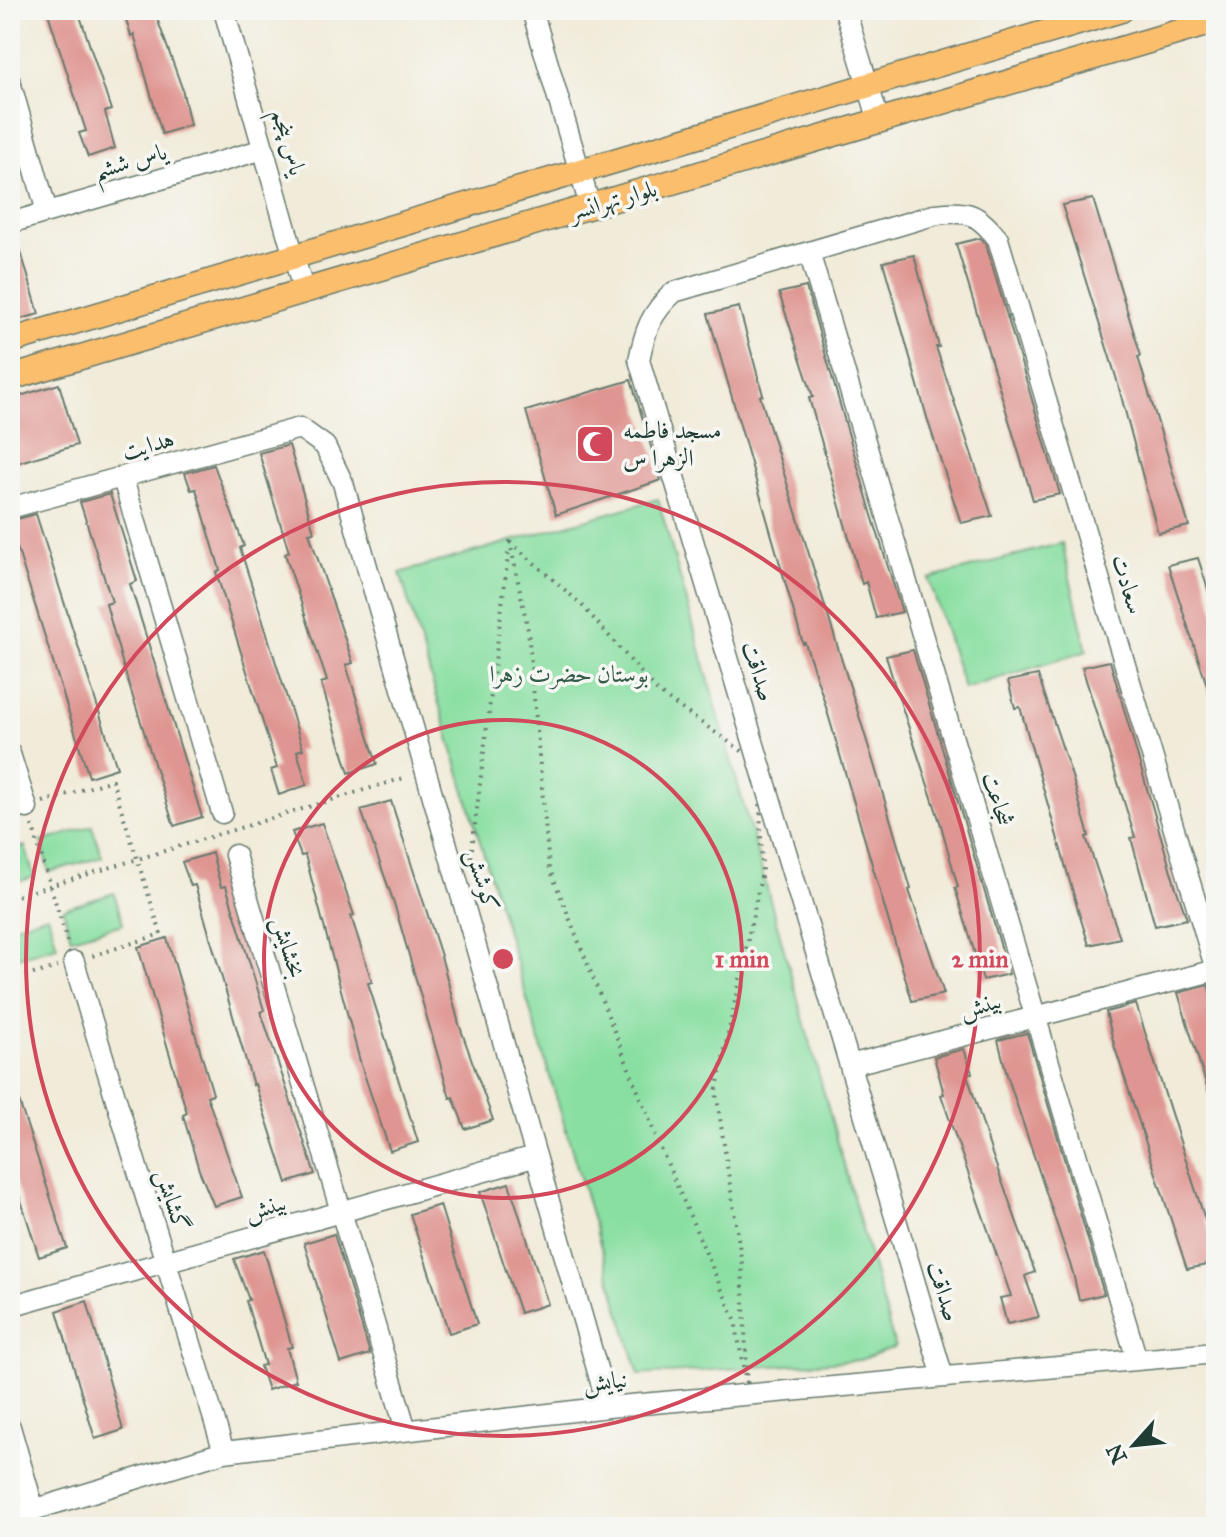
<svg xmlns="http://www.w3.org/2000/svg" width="1226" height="1537" font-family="'IM FELL Great Primer',Amiri,serif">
<rect width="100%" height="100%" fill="#f6f6f2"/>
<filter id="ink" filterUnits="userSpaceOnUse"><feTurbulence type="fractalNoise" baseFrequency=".0125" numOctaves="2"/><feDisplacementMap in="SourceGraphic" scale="16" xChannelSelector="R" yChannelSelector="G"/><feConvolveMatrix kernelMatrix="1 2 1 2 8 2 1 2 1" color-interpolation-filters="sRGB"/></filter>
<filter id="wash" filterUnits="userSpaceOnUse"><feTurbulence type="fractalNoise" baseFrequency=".006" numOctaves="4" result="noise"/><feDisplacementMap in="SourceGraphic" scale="32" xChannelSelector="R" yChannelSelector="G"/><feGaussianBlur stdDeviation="1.8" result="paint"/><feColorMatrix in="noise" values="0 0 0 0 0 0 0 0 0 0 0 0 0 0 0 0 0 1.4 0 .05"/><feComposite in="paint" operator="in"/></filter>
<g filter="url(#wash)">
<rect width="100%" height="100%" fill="#f1ebd9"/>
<!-- green -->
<path fill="#89dfa2" stroke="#548e6b" stroke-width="2" d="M 658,499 L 895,1347 L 860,1360 L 639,1375 L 400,573 Z
M 1062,543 L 1087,651 L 964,689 L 929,579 Z
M 92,826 L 102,857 L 49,872 L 41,842 Z
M 25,846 L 34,877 L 10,884 L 10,851 Z
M 114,893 L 123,924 L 71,938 L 63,909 Z
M 48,915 L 57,946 L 10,959 L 10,927 Z"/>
<g id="blocks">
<!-- building -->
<path fill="#df9591" d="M 47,10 L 78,10 L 111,110 L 105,112 L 115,148 L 88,157 L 79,133 L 86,131 Z
M 123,10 L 154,10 L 182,88 L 190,125 L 162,134 L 134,34 L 131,36 Z
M 1093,199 L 1141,356 L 1138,357 L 1189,526 L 1158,533 L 1116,377 L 1062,205 Z
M 16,235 L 39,314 L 10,322 L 10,236 Z
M 980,238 L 986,245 L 1060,494 L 1033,500 L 956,244 Z
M 914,255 L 939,347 L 936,347 L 992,516 L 961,523 L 928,421 L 883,262 Z
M 806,287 L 871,512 L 902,612 L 876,618 L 866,582 L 862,584 L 809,398 L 813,397 L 779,293 Z
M 739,307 L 763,395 L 760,396 L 873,761 L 911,889 L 909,890 L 944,994 L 912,1001 L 823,697 L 805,643 L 803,644 L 708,314 Z
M 631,380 L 661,480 L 556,515 L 526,411 Z
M 59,384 L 77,445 L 10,465 L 10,399 Z
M 289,445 L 314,532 L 309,533 L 353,663 L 346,665 L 377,764 L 349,773 L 321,683 L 327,681 L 285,554 L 289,552 L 259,453 Z
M 214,465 L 244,546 L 240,548 L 303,749 L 297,751 L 307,785 L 279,795 L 271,770 L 277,768 L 216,572 L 220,570 L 196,489 L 191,490 L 185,473 Z
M 110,494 L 137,581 L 130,584 L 202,817 L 174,826 L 124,669 L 106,604 L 112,602 L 80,502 Z
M 36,514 L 117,768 L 89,777 L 14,538 L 10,539 L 10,521 Z
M 1198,558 L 1216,615 L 1216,700 L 1212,701 L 1168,565 Z
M 913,650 L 1009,974 L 983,980 L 955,888 L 958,887 L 940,822 L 894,683 L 886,656 Z
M 1110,661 L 1175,885 L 1187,919 L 1155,926 L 1131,838 L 1135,837 L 1082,667 Z
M 1038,675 L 1071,773 L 1089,836 L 1086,837 L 1120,938 L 1089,945 L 1078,910 L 1020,707 L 1015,708 L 1008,681 Z
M 391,801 L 441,956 L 459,1024 L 493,1120 L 465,1129 L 453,1097 L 450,1098 L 394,903 L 361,810 Z
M 322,823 L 354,915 L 351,916 L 372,982 L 368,983 L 418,1142 L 390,1151 L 361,1065 L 305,855 L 301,856 L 292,832 Z
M 212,853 L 221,887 L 226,886 L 264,1010 L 261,1012 L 315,1174 L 287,1183 L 255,1084 L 253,1085 L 195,885 L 191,886 L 182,862 Z
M 167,938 L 213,1094 L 207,1096 L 242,1197 L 214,1206 L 199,1170 L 183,1115 L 187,1113 L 138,947 Z
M 1208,985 L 1216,1008 L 1216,1102 L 1212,1103 L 1178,993 Z
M 1136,1004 L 1216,1254 L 1216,1263 L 1187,1269 L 1115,1048 L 1106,1012 Z
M 1027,1033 L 1104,1294 L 1079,1300 L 1073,1273 L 1007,1075 L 998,1040 Z
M 964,1049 L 972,1073 L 967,1074 L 992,1154 L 1035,1272 L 1025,1276 L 1039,1317 L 1007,1324 L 1000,1298 L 1011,1296 L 941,1095 L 944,1094 L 934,1057 Z
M 10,1086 L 14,1086 L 67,1248 L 39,1257 L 10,1166 Z
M 509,1183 L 548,1304 L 520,1313 L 480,1192 Z
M 440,1205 L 477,1324 L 449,1333 L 410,1214 Z
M 334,1234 L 370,1354 L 341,1363 L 304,1243 Z
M 264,1250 L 292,1347 L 287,1348 L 296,1381 L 268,1390 L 260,1366 L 265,1365 L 246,1301 L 249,1300 L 234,1259 Z
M 87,1301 L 123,1430 L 95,1439 L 57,1311 Z"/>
</g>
</g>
<g filter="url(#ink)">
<use href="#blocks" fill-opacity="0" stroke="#687a6e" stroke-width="2"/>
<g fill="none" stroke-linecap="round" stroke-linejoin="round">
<!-- minor casing -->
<g stroke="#687a6e" stroke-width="23">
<path id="minor" d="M 224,10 L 303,289
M 532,10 L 590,206
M 845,10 L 879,121
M 10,82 L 47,212
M 10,223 L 264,149
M 809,252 L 1137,1360
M 123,479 L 222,813
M 10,508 L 300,428 L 325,446 L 343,483 L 608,1407
M 10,754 L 27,808
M 235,855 L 406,1430
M 74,962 L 224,1452
M 850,1065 L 1216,970
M 10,1306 L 534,1157
M 943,1377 L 639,360 C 645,330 651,313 674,292 L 937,214 C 969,210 978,214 998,239 L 1216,970
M 10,1427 L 34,1510
M 10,1517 L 224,1452 L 608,1407 L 1216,1353"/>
</g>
<!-- major casing -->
<g stroke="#687a6e" stroke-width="27">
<path id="major" d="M 10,341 L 1121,10
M 10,378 L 1216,21"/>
</g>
<!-- path -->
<path stroke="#687a6e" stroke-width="4" stroke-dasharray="2 6" stroke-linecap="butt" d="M 510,542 L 581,604 L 659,693 L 759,763 L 762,872 L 716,1092 L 742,1264 L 748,1394 L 735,1320 L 661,1149 L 549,867 L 528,630 Z
M 43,802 L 112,780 L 161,934 L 92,956
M 32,825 L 69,947
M 471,857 L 509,548
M 10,898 L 407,777
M 10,981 L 57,967"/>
<!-- minor -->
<use href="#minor" stroke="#fff" stroke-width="20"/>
<!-- major -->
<use href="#major" stroke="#fabe6d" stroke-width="24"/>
</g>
</g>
<!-- distance rings -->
<g fill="none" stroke="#d1495b" stroke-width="4">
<circle cx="503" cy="959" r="239"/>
<circle cx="503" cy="959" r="477"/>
</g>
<!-- icons -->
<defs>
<g id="mosque-square" transform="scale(2)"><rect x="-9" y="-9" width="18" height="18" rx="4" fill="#d1495b" stroke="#f6f6f2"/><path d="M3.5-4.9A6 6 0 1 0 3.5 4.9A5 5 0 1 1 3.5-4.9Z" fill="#fff"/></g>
</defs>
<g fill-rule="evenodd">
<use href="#mosque-square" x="595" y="444"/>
</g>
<g text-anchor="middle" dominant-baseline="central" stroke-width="7" stroke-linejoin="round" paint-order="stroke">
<!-- street labels -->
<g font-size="24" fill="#1f3d34" stroke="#f6f6f2">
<text transform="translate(289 142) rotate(74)">یاس پنجم</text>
<text transform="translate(130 161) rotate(-16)">یاس ششم</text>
<text transform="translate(613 200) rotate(-16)">بلوار تهرانسر</text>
<text transform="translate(148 445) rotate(-16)">هدایت</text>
<text transform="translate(1128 584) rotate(73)">سعادت</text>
<text transform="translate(759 671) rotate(73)">صداقت</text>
<text transform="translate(998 799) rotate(74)">شجاعت</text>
<text transform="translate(483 880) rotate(74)">کوشش</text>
<text transform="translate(289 947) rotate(73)">بخشایش</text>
<text transform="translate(980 1005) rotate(-15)">بینش</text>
<text transform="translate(173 1200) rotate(73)">گشایش</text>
<text transform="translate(265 1207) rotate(-16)">بینش</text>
<text transform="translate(944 1291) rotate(73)">صداقت</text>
<text transform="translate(605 1381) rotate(-6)">نیایش</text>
</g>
<!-- poi labels -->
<g font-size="24" fill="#1f3d34" stroke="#f6f6f2" text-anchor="start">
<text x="623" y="430">مسجد فاطمه<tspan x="623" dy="28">الزهرا س</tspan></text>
</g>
<!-- park labels -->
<g font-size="24" fill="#345d4a" stroke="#f6f6f2">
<text x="569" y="674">بوستان حضرت زهرا</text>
</g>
</g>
<circle cx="503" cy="959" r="12" fill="#d1495b" stroke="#f6f6f2" stroke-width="4"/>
<g font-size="24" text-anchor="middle" font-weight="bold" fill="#d1495b" stroke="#f6f6f2" stroke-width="7" stroke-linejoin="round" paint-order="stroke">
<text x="742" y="967">1 min</text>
<text x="980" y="967">2 min</text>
</g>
<!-- margin -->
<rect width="1226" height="1537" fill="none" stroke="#f6f6f2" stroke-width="40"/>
<!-- north arrow -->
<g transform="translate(1134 1445) rotate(243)" stroke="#f6f6f2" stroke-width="6" paint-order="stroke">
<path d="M0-6L14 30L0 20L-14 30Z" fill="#1f3d34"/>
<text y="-12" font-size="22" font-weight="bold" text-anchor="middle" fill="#1f3d34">N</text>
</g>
</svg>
